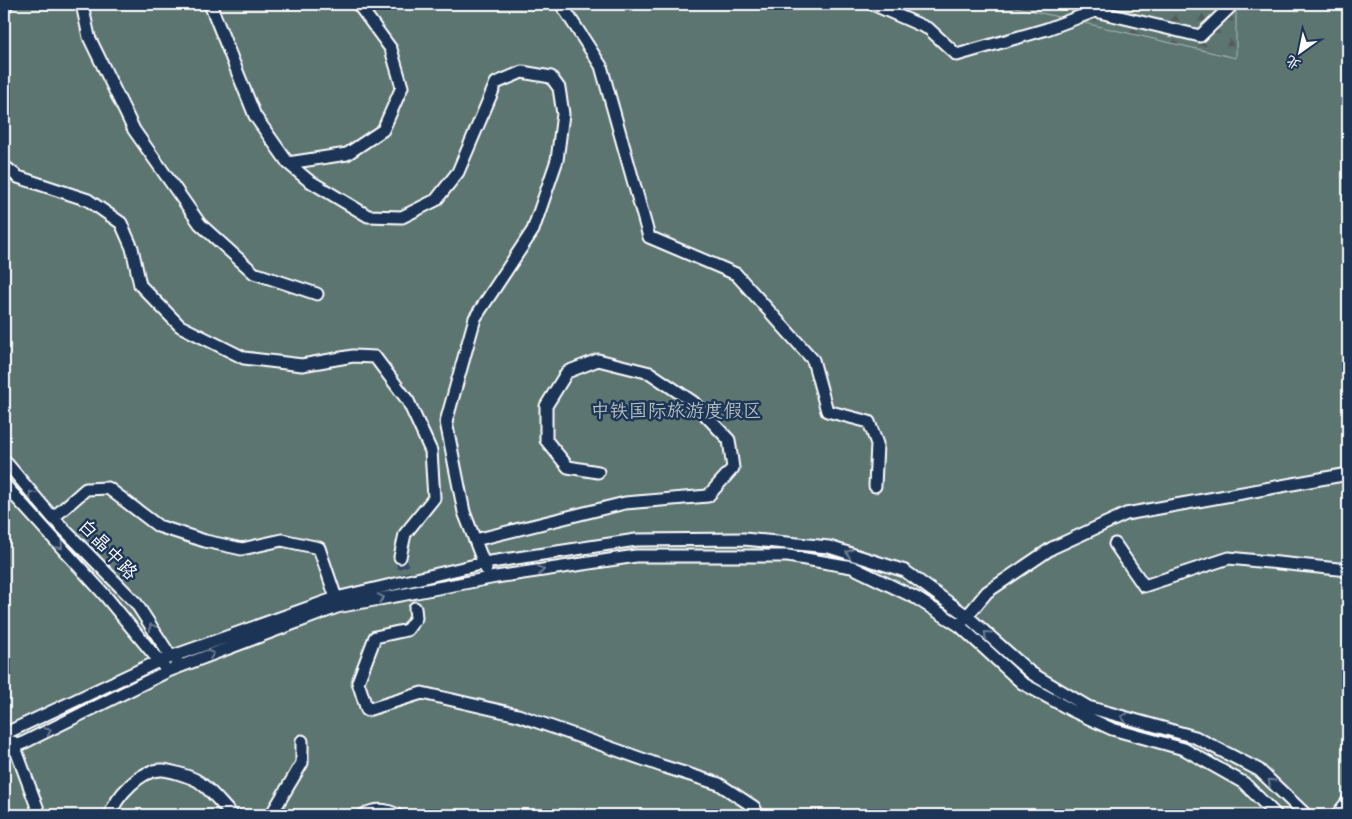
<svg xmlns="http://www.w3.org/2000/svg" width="1352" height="819" font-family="Itim,'LXGW WenKai TC',sans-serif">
<defs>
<pattern id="forest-firs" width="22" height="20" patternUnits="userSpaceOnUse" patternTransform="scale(1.25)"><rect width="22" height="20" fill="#5b7470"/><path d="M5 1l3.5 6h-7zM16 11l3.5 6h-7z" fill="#525c5a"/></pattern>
</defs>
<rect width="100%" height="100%" fill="#1d3557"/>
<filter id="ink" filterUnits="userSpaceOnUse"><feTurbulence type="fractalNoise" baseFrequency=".02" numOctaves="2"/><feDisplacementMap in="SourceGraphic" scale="10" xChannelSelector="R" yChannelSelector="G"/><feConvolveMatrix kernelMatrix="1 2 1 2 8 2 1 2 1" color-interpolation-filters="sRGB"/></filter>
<g filter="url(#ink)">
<!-- green -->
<path fill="#5b7470" stroke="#adbab8" d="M 4,4 L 1348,4 L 1348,815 L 4,815 Z"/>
<!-- forest -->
<path fill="url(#forest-firs)" stroke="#adbab8" d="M 1002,4 L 1236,4 L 1236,58 Z"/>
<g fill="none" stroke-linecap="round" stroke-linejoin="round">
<!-- minor-tunnel -->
<path stroke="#344968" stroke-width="11" stroke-dasharray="11 5.5" stroke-linecap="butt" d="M 400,557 L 415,608"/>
<!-- minor casing -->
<g stroke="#fff" stroke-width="15">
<path id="minor" d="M 82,4 L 89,37 L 134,130 L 200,224 L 254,273 L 317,294
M 210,4 L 255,116 L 288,163 L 308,180 L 368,216 L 402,217 L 436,200 L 458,172 L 496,83 L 522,72 L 551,77 L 559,88 L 563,114 L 557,160 L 533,230 L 475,318 L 446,422 L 464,512 L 486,569
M 561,4 L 601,66 L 649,237 L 736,274 L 813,360 L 827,411 L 869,422 L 877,444 L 875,486
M 872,4 L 929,29 L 957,55 L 1047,29 L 1095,11 L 1091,4
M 4,9 L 7,4
M 1095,11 L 1200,36 L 1229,8 L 1230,4
M 288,163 L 347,154 L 383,130 L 402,87 L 391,49 L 358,4
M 4,166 L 18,177 L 88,200 L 121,223 L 132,248 L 140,285 L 180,326 L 244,358 L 302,365 L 353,356 L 375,357 L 408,401 L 431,451 L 434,498 L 405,534 L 400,557
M 4,460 L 53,518 L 136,603 L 171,657 L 177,661
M 4,484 L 103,593 L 164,667
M 53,518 L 86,489 L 108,488 L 158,526 L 205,541 L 242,549 L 282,540 L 319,548 L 336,598
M 475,540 L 625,503 L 708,496 L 733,468 L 729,440 L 693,402 L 650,373 L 598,360 L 567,372 L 546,406 L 546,440 L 568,467 L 598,472
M 1115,544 L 1144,586 L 1229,558 L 1348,570
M 415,608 L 416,618 L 407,630 L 375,637 L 358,682 L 367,710 L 422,693 L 518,715 L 662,766 L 719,784 L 754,807 L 758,815
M 963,621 L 987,592 L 1052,548 L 1126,514 L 1348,474
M 4,734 L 159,661 L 336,598 L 484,563 L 636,540 L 744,539 L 829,547 L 905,571 L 967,616 L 1031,673 L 1088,707 L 1195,737 L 1259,770 L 1306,815
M 13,742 L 40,815
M 4,751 L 15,747 L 168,671 L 337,607 L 496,577 L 636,556 L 788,556 L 852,567 L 916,598 L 960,626 L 1022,683 L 1071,710 L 1112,729 L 1184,749 L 1244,783 L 1276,815
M 110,815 C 116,797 141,768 163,770 C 172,771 188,776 196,780 C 209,787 222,805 232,815
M 271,815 L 302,763 L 302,741
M 363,815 C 374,809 386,809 397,815
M 1337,815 L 1348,801"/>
</g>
<!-- minor -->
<use href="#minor" stroke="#1d3557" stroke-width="11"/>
</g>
<!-- one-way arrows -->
<defs><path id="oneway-chevron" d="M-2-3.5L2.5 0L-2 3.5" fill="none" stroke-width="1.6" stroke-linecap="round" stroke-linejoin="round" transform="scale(1.25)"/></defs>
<g stroke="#6c7c92">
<use href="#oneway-chevron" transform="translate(32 494) rotate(-130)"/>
<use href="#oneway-chevron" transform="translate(60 546) rotate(48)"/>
<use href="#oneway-chevron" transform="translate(849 553) rotate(-162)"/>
<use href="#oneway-chevron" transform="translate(541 570) rotate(-8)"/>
<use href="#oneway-chevron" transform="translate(381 598) rotate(-11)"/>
<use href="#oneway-chevron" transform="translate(152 627) rotate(-123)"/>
<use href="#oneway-chevron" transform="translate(987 634) rotate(-138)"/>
<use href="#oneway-chevron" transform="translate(211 654) rotate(-21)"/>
<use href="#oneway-chevron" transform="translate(1124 717) rotate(-165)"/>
<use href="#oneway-chevron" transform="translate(48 731) rotate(-27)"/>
<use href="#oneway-chevron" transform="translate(1271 782) rotate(-137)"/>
</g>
</g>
<g text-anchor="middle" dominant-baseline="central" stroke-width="5" stroke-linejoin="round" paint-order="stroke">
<!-- park labels -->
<g font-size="19" fill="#b5c0bf" stroke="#1d3557">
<text x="676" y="410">中铁国际旅游度假区</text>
</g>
<!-- street labels -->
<g font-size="19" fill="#fff" stroke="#1d3557">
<text transform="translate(108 549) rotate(46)">白晶中路</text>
</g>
</g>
<!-- margin -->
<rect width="1352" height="819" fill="none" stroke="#1d3557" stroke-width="20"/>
<rect x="10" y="10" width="1332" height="799" fill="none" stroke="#fff" stroke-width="2" filter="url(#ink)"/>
<!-- north arrow -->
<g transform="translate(1300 52) rotate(213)" stroke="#1d3557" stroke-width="4" paint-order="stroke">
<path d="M0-4L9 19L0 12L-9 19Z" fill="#ffffff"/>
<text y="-8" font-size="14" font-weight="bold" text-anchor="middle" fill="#ffffff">北</text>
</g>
</svg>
